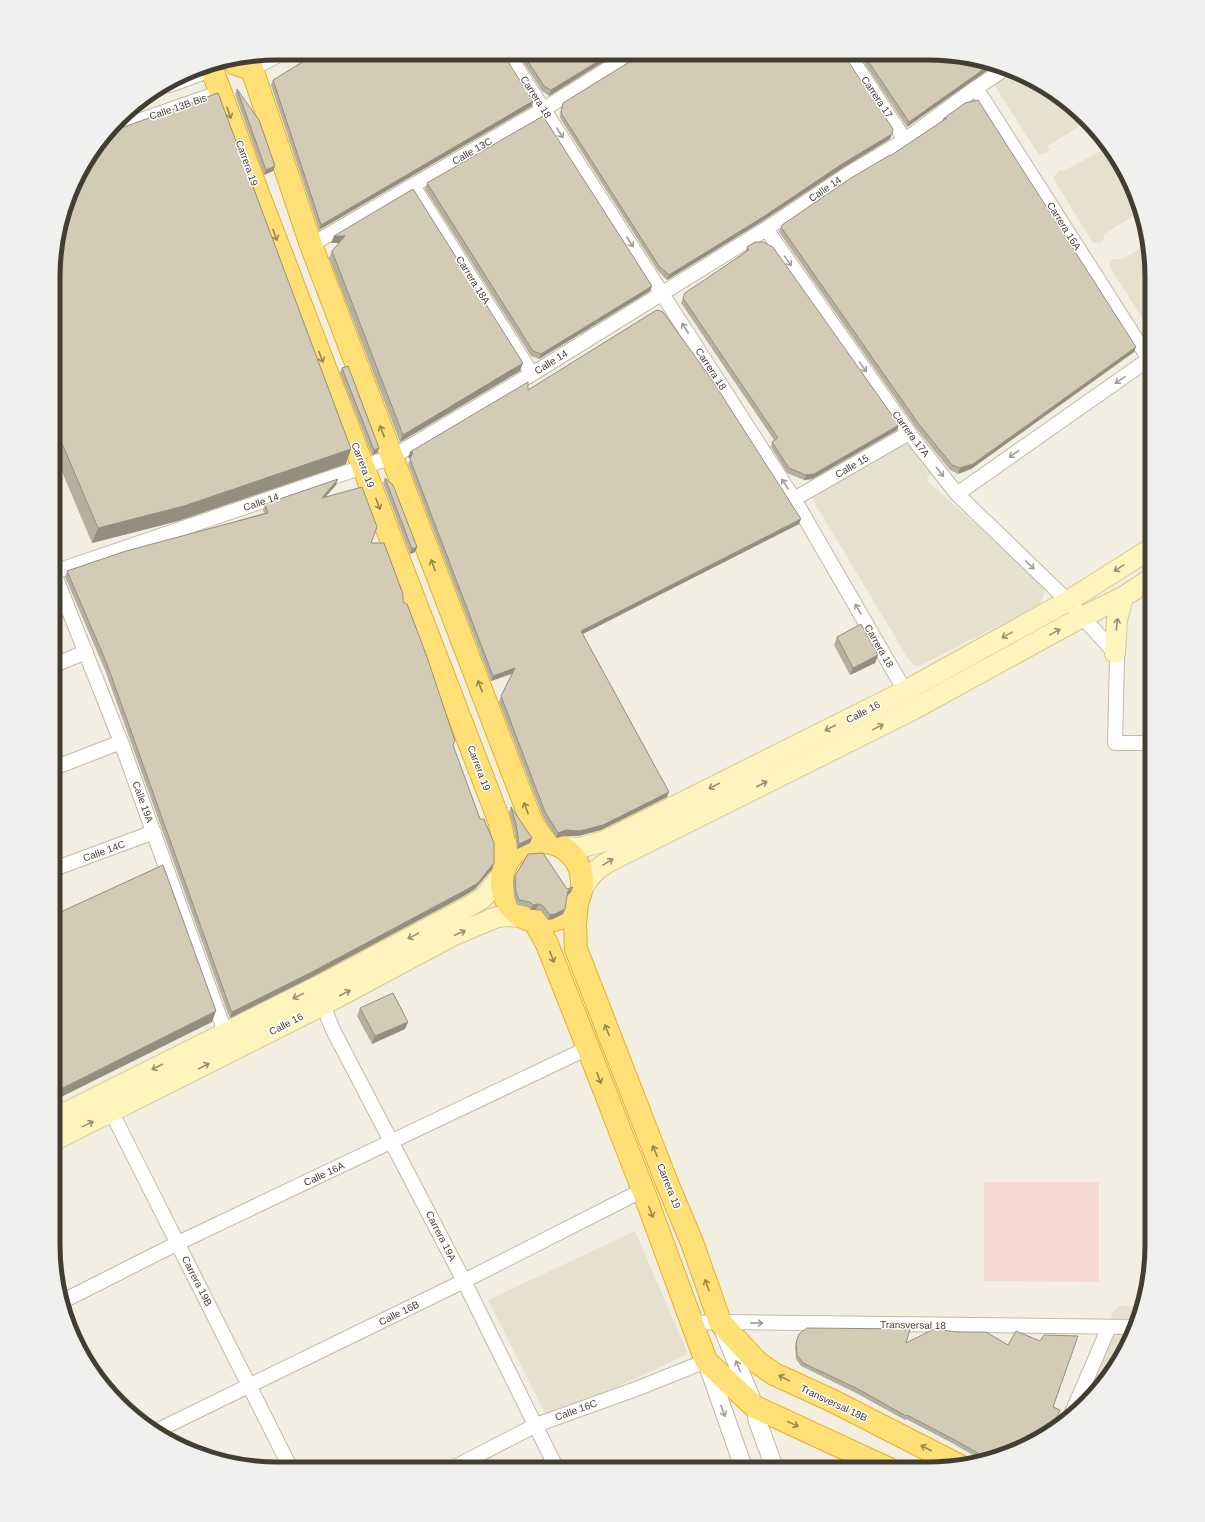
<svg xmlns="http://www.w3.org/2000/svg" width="1205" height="1522" font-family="Arial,sans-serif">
<rect width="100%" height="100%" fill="#f2eee1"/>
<!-- residential -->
<path fill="#e6e1cf" d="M 1011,69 L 1053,91 L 1087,121 L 1048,146 L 1049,150 L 1047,153 L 1039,155 L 995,86 L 995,82 Z
M 1109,146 L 1122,165 L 1141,211 L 1104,234 L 1104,238 L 1102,242 L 1093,243 L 1053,178 L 1059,170 L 1064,171 Z
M 1148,244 L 1152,277 L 1152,333 L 1109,266 L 1110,262 L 1113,259 L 1122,259 Z
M 908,441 L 932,471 L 927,478 L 928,482 L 1042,582 L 1045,589 L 1042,601 L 1036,607 L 919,666 L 915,666 L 909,660 L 811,497 L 812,489 Z
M 635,1231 L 688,1354 L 548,1419 L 488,1300 Z
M 1119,1306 L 1143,1307 L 1122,1357 L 1086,1404 L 1081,1408 L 1081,1402 L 1113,1312 Z"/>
<!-- medical -->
<path fill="#f4dad3" d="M 984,1182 L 1099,1182 L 1099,1282 L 984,1281 Z"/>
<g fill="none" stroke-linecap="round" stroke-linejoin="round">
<!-- minor casing -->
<g stroke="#c0baa6" stroke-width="16">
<path id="minor" d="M 508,54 L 794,499 L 905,691
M 849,55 L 905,140
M 252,69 L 282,53
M 170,85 L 213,69
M 976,88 L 1152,364
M 112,130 L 221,92
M 413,186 L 532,374
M 766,229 L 909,433 L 957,494 L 1068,601 L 1115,653 L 1117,660 L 1115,743 L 1152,743
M 311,245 L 544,109 L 632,54
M 957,494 L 1152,357
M 794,499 L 909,433
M 54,572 L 392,457 L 532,374 L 766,229 L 845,176 L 905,140 L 976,88 L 1006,68
M 54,573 L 121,742 L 225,1032
M 54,665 L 86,652
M 54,768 L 121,742
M 54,869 L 154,832
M 323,1005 L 333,1030 L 464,1281 L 557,1469
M 107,1103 L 291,1469
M 61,1302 L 178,1243 L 588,1048
M 692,1323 L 720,1322 L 1134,1327
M 1071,1415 L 1109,1327
M 154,1432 L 464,1281 L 643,1190
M 451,1469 L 536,1425 L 636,1389 L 706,1361"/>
</g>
<!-- tertiary casing -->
<g stroke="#c0baa6" stroke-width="19">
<path id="tertiary" d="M 723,1330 L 755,1407 L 757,1420 L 775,1469
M 706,1361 L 744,1469"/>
</g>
<!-- secondary casing -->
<g stroke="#d5c88d" stroke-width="22">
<path id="secondary" d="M 1115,653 L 1117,620 L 1123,597
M 563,847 L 579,848 L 605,841 L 905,691 L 1068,601 L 1152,548
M 582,890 C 590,875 596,869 610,861 L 914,709 L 1082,617 L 1123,597 L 1152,578
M 53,1119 L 315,988 L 468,907 L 483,898 L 502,875
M 53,1141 L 323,1005 L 454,935 L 497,917 L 505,916 L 522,917"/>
</g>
<!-- trunk casing -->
<g stroke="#e7af26" stroke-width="24">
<path id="trunk" d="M 235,60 L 236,64 L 252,69 L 311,245 L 532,823 L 545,842
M 210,64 L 259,196 L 499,820 C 504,837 506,851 504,868
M502 882a40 40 0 1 1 80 0a40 40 0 1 1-80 0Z
M 577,903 L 575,925 L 576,949 L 667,1183 L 693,1245 L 720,1322 L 757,1362 L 774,1374 L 833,1401 L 960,1466
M 535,922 L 547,944 L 588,1048 L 643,1190 L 706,1361 L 755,1407 L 889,1469"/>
</g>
<!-- minor -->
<use href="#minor" stroke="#fff" stroke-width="14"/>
<!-- tertiary -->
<use href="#tertiary" stroke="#fff" stroke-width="17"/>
<!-- secondary -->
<use href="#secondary" stroke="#fff4be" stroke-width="20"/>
<!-- trunk -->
<use href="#trunk" stroke="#ffe076" stroke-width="22"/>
</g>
<!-- wall -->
<path fill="#b5af9d" d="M 518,54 L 616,54 L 549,96 L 542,91 Z
M 859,55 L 957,55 L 971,81 L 907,127 Z
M 639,56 L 890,139 L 841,169 L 761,222 L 667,280 L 658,271 L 560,118 L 561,108 L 563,103 Z
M 273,80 L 532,106 L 319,230 L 271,85 Z
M 237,89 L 275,166 L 273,171 L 264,175 L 235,94 Z
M 943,119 L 1134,352 L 971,469 L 958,474 L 950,470 L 916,428 L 779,232 L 781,227 L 890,156 L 942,121 Z
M 427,183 L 650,291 L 539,359 L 531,356 L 425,189 Z
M 334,236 L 520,371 L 400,442 L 329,258 L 332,251 L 339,243 L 331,243 Z
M 747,247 L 899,425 L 897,430 L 812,479 L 804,480 L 787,473 L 771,447 L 772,442 L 774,440 L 681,303 L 683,298 L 745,252 Z
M 55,248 L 346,464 L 178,521 L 92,543 L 55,455 Z
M 342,368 L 379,448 L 377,453 L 372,455 L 340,373 Z
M 528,390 L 799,524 L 582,634 L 667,797 L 601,830 L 578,836 L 564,836 L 556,838 L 543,817 L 499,702 L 501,696 L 512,674 L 491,681 L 408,464 L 411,458 L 408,458 Z
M 385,478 L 417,547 L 415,552 L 410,554 L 383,483 Z
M 336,485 L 326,496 L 371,543 L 403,602 L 494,863 L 492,869 L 475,889 L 462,897 L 310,978 L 230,1018 L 228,1014 L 105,670 L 65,577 L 67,571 L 264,513 L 263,510 L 265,504 Z
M 837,637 L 878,655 L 875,663 L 850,675 L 834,645 Z
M 511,807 L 532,838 L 530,843 L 517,849 L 514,829 L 509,812 Z
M 515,876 L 567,889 L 571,892 L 566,896 L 565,909 L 563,914 L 553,919 L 548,920 L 541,911 L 536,910 L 531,910 L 528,907 L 517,905 L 514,897 L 513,881 Z
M 360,1008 L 408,1022 L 405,1029 L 372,1044 L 357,1016 Z
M 799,1334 L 906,1343 L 1040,1439 L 985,1462 L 952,1443 L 906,1419 L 905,1420 L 856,1393 L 801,1366 L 796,1359 L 795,1347 Z"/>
<!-- shaded-wall -->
<path fill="#948e7f" d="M 610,54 L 616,54 L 549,96 L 551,90 Z
M 991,64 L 995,65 L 907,127 L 909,122 Z
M 166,88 L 164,91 L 152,95 Z
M 533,101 L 532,106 L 319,230 L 321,225 Z
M 892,134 L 890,139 L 841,169 L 761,222 L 667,280 L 669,275 L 842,164 Z
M 275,166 L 273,171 L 264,175 L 266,170 Z
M 334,236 L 345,236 L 342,243 L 331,243 Z
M 652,286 L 650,291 L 539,359 L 541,354 Z
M 1136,347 L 1134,352 L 971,469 L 958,474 L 960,468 Z
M 523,363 L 520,371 L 400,442 L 403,435 Z
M 899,425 L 897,430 L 812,479 L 804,480 L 806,475 Z
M 379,448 L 377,453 L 372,455 L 374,450 Z
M 351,449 L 346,464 L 178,521 L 92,543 L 98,528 Z
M 410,452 L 413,452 L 411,458 L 408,458 Z
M 338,479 L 336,485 L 320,503 L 322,498 Z
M 801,519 L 799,524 L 579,636 L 581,631 Z
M 417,547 L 415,552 L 410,554 L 412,549 Z
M 878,655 L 875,663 L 850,675 L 853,668 Z
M 515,668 L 513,673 L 491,681 L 493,676 Z
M 669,792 L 667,797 L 601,830 L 578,836 L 564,836 L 556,838 L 558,833 Z
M 532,838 L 530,843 L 517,849 L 519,844 Z
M 494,863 L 492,869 L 475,889 L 462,897 L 310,978 L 230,1018 L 232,1012 Z
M 573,887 L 571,892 L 567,896 L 568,891 Z
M 538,904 L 536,910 L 531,910 L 533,905 Z
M 565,909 L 563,914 L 553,919 L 548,920 L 550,915 Z
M 216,1011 L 212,1022 L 53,1101 L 53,1093 Z
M 408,1022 L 405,1029 L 372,1044 L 375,1036 Z"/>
<!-- building -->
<path fill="#d3cbb6" stroke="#948e7f" d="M 317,53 L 503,54 L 533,101 L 321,225 L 273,80 Z
M 523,54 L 610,54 L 551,90 L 544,86 Z
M 640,54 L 844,55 L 893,129 L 892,134 L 842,164 L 763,217 L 669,275 L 659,266 L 561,113 L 563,103 L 639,56 Z
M 864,55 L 957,55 L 991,64 L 909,122 Z
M 237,89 L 259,120 L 275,166 L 266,170 Z
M 218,93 L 351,449 L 184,506 L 98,528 L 55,427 L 55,248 L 83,165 L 110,132 Z
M 978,100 L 1136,347 L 973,464 L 960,468 L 952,465 L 918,423 L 781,227 L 782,225 L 851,178 L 890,155 L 890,156 L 947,118 L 943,119 L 965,103 Z
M 543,116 L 652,286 L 541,354 L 533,351 L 427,183 Z
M 413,189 L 523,363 L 403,435 L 332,251 L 345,236 L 334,236 Z
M 755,242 L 763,242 L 773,247 L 899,425 L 814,474 L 806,475 L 789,468 L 772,442 L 778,438 L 683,298 L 685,293 L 749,250 L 747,247 Z
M 658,310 L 663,312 L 710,377 L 801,519 L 581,631 L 669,792 L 603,825 L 580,831 L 566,830 L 558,833 L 545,812 L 501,696 L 515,668 L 493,676 L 410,459 L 413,452 L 410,452 L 528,382 L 528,390 L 655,311 Z
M 348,366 L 379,448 L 374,450 L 342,368 Z
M 385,478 L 393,485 L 417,547 L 412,549 Z
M 338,479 L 322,498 L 362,487 L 377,527 L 371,543 L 384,543 L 403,594 L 403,602 L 407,604 L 427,657 L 455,741 L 453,745 L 480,819 L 484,819 L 494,843 L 494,863 L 478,883 L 464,891 L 312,972 L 232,1012 L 230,1008 L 107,664 L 67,571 L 126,551 L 268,513 L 265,504 Z
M 861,624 L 878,655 L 853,668 L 837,637 Z
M 511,807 L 532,838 L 519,844 L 516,824 Z
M 543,853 L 567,889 L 573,887 L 568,891 L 567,896 L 565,909 L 555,914 L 550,915 L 543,906 L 538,904 L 533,905 L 530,902 L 519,900 L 516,892 L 515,876 L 528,854 Z
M 163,865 L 216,1011 L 53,1093 L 54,915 Z
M 393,993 L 408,1022 L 375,1036 L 360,1008 Z
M 807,1328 L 910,1329 L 906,1343 L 934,1329 L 957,1332 L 986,1332 L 1008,1345 L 1016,1331 L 1040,1341 L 1044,1335 L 1078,1336 L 1053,1407 L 1060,1410 L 1052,1429 L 1040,1439 L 990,1460 L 953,1439 L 907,1415 L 906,1416 L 858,1389 L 803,1363 L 797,1355 L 796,1343 L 799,1334 Z"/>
<!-- one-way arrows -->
<defs><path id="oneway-shaft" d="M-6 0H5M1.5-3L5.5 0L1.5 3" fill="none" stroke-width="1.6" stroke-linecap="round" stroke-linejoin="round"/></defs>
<g stroke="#988751">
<use href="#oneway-shaft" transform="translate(229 113) rotate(70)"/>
<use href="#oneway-shaft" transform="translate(275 235) rotate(69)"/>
<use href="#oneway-shaft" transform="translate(321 357) rotate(69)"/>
<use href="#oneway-shaft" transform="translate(382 431) rotate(-111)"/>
<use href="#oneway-shaft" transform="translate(378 504) rotate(69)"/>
<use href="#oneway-shaft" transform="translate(433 565) rotate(-111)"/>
<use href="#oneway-shaft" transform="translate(480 686) rotate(-111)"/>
<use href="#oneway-shaft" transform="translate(526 808) rotate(-111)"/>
<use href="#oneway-shaft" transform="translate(552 957) rotate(69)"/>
<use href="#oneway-shaft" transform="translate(607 1030) rotate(-112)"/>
<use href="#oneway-shaft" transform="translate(599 1078) rotate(69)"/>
<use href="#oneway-shaft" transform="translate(655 1151) rotate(-112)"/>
<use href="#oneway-shaft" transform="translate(651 1212) rotate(70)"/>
<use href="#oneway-shaft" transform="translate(707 1285) rotate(-109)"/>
<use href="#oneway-shaft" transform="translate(784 1378) rotate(-153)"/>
<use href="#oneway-shaft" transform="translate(793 1424) rotate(25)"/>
<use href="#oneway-shaft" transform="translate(926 1448) rotate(-153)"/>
</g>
<g stroke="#a19e98">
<use href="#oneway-shaft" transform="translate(560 133) rotate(57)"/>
<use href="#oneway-shaft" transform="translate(630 242) rotate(57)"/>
<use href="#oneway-shaft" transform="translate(788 261) rotate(55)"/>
<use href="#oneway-shaft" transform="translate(685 328) rotate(-123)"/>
<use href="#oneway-shaft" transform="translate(863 367) rotate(55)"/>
<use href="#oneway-shaft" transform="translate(1120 380) rotate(145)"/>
<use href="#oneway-shaft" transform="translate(1014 454) rotate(145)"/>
<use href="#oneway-shaft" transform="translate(940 472) rotate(52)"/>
<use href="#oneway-shaft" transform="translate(785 484) rotate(-123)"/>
<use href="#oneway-shaft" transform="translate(1030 565) rotate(44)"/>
<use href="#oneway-shaft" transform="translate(858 609) rotate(-120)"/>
<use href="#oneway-shaft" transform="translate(757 1323) rotate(1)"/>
<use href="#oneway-shaft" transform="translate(738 1366) rotate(-112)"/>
<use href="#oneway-shaft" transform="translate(723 1411) rotate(70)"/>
</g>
<g stroke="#989071">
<use href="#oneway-shaft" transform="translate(1119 568) rotate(148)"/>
<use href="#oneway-shaft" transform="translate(1117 624) rotate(-83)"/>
<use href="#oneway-shaft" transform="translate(1055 632) rotate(-29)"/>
<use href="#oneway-shaft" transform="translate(1007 635) rotate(151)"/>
<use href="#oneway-shaft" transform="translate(878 727) rotate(-26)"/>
<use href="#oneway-shaft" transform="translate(830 728) rotate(153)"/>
<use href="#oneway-shaft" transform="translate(762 784) rotate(-27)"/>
<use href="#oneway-shaft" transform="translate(714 786) rotate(153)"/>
<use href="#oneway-shaft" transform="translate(608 862) rotate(-31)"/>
<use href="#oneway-shaft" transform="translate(460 933) rotate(-23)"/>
<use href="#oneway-shaft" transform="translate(413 936) rotate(152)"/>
<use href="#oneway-shaft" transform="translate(345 993) rotate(-28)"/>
<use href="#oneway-shaft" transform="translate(298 996) rotate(154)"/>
<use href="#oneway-shaft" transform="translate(204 1066) rotate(-27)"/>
<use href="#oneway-shaft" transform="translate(157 1067) rotate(153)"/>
<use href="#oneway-shaft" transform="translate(88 1124) rotate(-26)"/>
</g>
<g text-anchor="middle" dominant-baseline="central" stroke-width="3" stroke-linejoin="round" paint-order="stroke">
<!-- street labels -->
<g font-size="10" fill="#433e32" stroke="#fff">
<text transform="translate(536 97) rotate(57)">Carrera 18</text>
<text transform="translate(877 97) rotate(56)">Carrera 17</text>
<text transform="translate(178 107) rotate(-19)">Calle 13B Bis</text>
<text transform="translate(472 151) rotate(-30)">Calle 13C</text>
<text transform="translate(247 163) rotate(70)">Carrera 19</text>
<text transform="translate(825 189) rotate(-34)">Calle 14</text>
<text transform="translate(1064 226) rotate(58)">Carrera 16A</text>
<text transform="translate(473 280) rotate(58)">Carrera 18A</text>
<text transform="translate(551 362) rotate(-32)">Calle 14</text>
<text transform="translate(711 369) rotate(57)">Carrera 18</text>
<text transform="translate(911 434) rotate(53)">Carrera 17A</text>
<text transform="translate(363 465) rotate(69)">Carrera 19</text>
<text transform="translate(852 466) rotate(-30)">Calle 15</text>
<text transform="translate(261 502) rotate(-19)">Calle 14</text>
<text transform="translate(879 646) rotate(60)">Carrera 18</text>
<text transform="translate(863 712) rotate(-27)">Calle 16</text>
<text transform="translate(479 768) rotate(69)">Carrera 19</text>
<text transform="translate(143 802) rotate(70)">Calle 19A</text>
<text transform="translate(104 851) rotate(-20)">Calle 14C</text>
<text transform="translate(286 1024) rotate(-27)">Calle 16</text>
<text transform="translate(324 1174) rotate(-25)">Calle 16A</text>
<text transform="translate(669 1186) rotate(68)">Carrera 19</text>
<text transform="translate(441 1236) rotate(63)">Carrera 19A</text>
<text transform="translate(197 1281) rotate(63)">Carrera 19B</text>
<text transform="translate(399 1313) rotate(-26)">Calle 16B</text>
<text transform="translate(913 1325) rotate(1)">Transversal 18</text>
<text transform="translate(834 1403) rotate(25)">Transversal 18B</text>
<text transform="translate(576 1410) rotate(-20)">Calle 16C</text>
</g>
</g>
<!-- crop -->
<path d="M0 0H1205V1522H0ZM277 60H928A217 217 0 0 1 1145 277V1245A217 217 0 0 1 928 1462H277A217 217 0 0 1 60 1245V277A217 217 0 0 1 277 60Z" fill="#f0f0ef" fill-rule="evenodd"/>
<path fill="none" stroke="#433e32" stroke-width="5" d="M277 60H928A217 217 0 0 1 1145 277V1245A217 217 0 0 1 928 1462H277A217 217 0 0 1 60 1245V277A217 217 0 0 1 277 60Z"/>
</svg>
